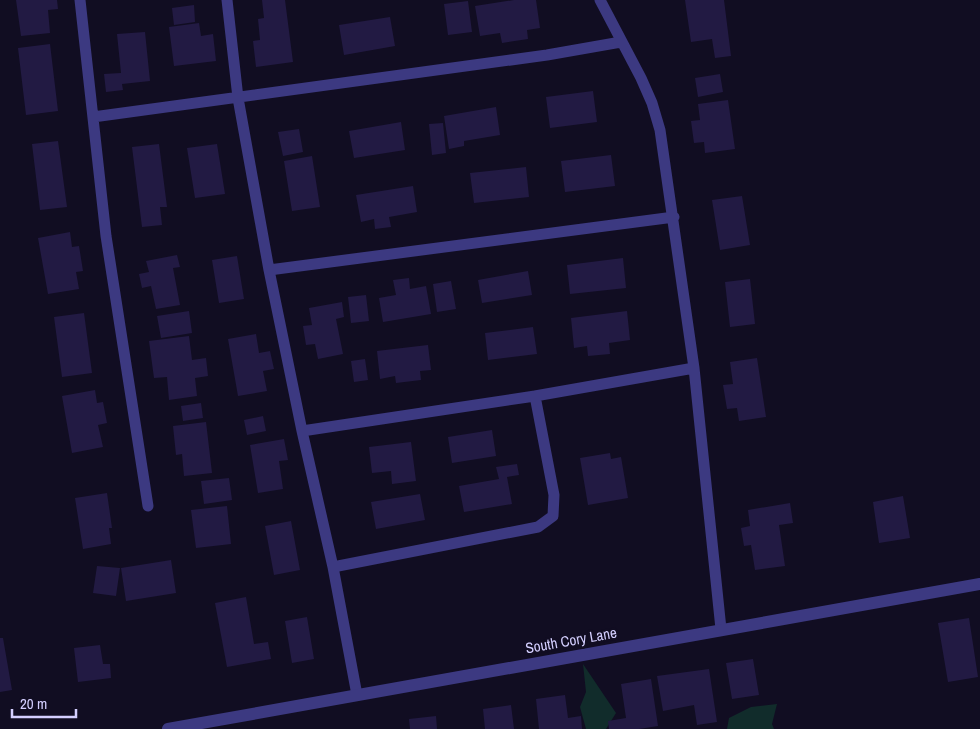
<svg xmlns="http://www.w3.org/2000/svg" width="980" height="729" font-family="'Archivo Narrow',sans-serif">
<rect width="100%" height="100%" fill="#110d22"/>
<!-- green -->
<path fill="#112c2b" d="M 583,664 L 616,713 L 606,729 L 586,729 L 580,707 L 586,692 Z
M 777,704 L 772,724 L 774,729 L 727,729 L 729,718 L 751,707 Z"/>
<!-- building -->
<path fill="#221a43" d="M 16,0 L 57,0 L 58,9 L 48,10 L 50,33 L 21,36 Z
M 262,0 L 285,0 L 293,62 L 256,67 L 253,41 L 260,40 L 258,19 L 264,18 Z
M 514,0 L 536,0 L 540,28 L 527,30 L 528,39 L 502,43 L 500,33 L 480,36 L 475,6 Z
M 685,0 L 724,0 L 731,56 L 715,58 L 712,39 L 691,42 Z
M 468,1 L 472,32 L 448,35 L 444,4 Z
M 194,5 L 195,22 L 174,25 L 172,8 Z
M 390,17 L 395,46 L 344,55 L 339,25 Z
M 199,23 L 201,36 L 213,34 L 216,61 L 174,66 L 169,27 Z
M 145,32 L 150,81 L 122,84 L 123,90 L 106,92 L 104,74 L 121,73 L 117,34 Z
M 50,44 L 58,111 L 26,115 L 18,48 Z
M 720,74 L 723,92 L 698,97 L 695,78 Z
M 593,91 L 597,122 L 550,128 L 546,97 Z
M 728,100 L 735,149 L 705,153 L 704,142 L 694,143 L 691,121 L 700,120 L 698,104 Z
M 496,107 L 500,135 L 464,141 L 464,146 L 449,149 L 444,116 Z
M 401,122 L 405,150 L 354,158 L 349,131 Z
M 443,123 L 446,153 L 432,155 L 429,124 Z
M 299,129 L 303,152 L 283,156 L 278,132 Z
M 58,141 L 67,207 L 40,210 L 32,144 Z
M 159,144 L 167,207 L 160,207 L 162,225 L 142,227 L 132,147 Z
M 217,144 L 225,194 L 195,198 L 187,148 Z
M 611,155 L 615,186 L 565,192 L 561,161 Z
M 312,156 L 320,207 L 292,211 L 284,161 Z
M 526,167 L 529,197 L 474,203 L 470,173 Z
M 413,186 L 417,212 L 389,217 L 391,227 L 375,229 L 374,219 L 361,222 L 356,195 Z
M 742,196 L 750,245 L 720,250 L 712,200 Z
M 70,232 L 72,247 L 79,246 L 83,271 L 76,272 L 79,289 L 48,294 L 38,238 Z
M 177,255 L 180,267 L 173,268 L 180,305 L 156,309 L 151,286 L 142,288 L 139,274 L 149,272 L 146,261 Z
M 237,256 L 244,299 L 219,303 L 212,260 Z
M 623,258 L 626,288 L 570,294 L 567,265 Z
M 528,271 L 532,295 L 482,303 L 478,280 Z
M 409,278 L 410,289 L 426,286 L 431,314 L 383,322 L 379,298 L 396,295 L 393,280 Z
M 750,279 L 755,324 L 730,327 L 725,282 Z
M 451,281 L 456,309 L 437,312 L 433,284 Z
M 366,295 L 369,321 L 351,323 L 348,297 Z
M 342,302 L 344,317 L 336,319 L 343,354 L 318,359 L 315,344 L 306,345 L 303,326 L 312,325 L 309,308 Z
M 189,311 L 192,333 L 161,338 L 157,316 Z
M 627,311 L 630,340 L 609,343 L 610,354 L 588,356 L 587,346 L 574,348 L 571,318 Z
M 84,313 L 92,373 L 62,377 L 54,317 Z
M 533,327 L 537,354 L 488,360 L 485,333 Z
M 256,334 L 259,353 L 270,351 L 274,369 L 263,371 L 267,391 L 238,396 L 228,339 Z
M 189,336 L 192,360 L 206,358 L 208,376 L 195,378 L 197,396 L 169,400 L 167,377 L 154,378 L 149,341 Z
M 428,345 L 431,370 L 420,371 L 421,380 L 396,383 L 395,376 L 380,379 L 377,351 Z
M 757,358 L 766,417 L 739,421 L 737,408 L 727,409 L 723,385 L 733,384 L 730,362 Z
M 365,359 L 368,380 L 354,382 L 351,361 Z
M 95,390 L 97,403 L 103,402 L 107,423 L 98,425 L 103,447 L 72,453 L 62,396 Z
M 201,403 L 203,418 L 183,421 L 181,406 Z
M 263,416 L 266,431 L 247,435 L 244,420 Z
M 206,422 L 212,473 L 184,476 L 182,454 L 176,455 L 173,426 Z
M 492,430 L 496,456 L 452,463 L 448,437 Z
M 284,439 L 288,460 L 279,461 L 283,489 L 258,493 L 250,445 Z
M 411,442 L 416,481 L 392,484 L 391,471 L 372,473 L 369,447 Z
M 610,453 L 611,459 L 621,457 L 628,498 L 588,505 L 580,458 Z
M 517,464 L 519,475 L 507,477 L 512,504 L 464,512 L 459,486 L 499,479 L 496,467 Z
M 229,478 L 232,500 L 204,504 L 201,481 Z
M 107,493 L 112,528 L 109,528 L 111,544 L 83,549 L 75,498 Z
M 420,494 L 425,520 L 376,529 L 371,502 Z
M 903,496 L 910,538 L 879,543 L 873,502 Z
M 790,503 L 793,523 L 779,525 L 785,566 L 755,570 L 751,545 L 744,546 L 741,528 L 750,526 L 748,510 Z
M 227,506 L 231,544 L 196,548 L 191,510 Z
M 291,521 L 300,570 L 274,575 L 265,526 Z
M 171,560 L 176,593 L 126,601 L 121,568 Z
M 97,566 L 120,568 L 116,596 L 93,593 Z
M 246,597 L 254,644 L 268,642 L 271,659 L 227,667 L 215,603 Z
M 307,617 L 314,659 L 292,663 L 285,621 Z
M 969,618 L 978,677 L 948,682 L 938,623 Z
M 0,638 L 3,638 L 12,690 L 0,692 Z
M 100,645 L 103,664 L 110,664 L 111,678 L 78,682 L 74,648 Z
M 753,659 L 759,695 L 732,699 L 726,663 Z
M 709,669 L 717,722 L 697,725 L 694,705 L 663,711 L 657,676 Z
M 651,679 L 658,726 L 639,729 L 609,729 L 608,721 L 626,718 L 621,684 Z
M 565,695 L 568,718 L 581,716 L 582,729 L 539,729 L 536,699 Z
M 511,705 L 514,729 L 485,729 L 483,709 Z
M 436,716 L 437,729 L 410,729 L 409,719 Z"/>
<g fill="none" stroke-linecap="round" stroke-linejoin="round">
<!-- lane -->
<path stroke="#3c3981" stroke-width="11" d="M 80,0 L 106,236 L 148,506
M 227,0 L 238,98 L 269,270 L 302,431 L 333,567 L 357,695
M 600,0 L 641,78 L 652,103 L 660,130 L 694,368 L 721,629
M 93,117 L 547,55 L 621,42
M 269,270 L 674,217
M 302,431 L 535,396 L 694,368
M 333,567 L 538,527 L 553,516 L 554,495 L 535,396"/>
<!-- street -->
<path stroke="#3c3981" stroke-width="12" d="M 168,729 L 980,584"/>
</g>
<g text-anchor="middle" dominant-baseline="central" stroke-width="5" stroke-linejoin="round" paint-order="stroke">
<!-- street labels -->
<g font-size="15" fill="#d4cfff" stroke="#110d22">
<text transform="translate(571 640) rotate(-10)">South Cory Lane</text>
</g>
</g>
<!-- scale -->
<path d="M12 709v8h64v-8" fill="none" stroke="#d4cfff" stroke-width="2.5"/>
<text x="20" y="709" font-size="15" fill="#d4cfff" stroke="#110d22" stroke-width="4" paint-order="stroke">20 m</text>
</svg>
